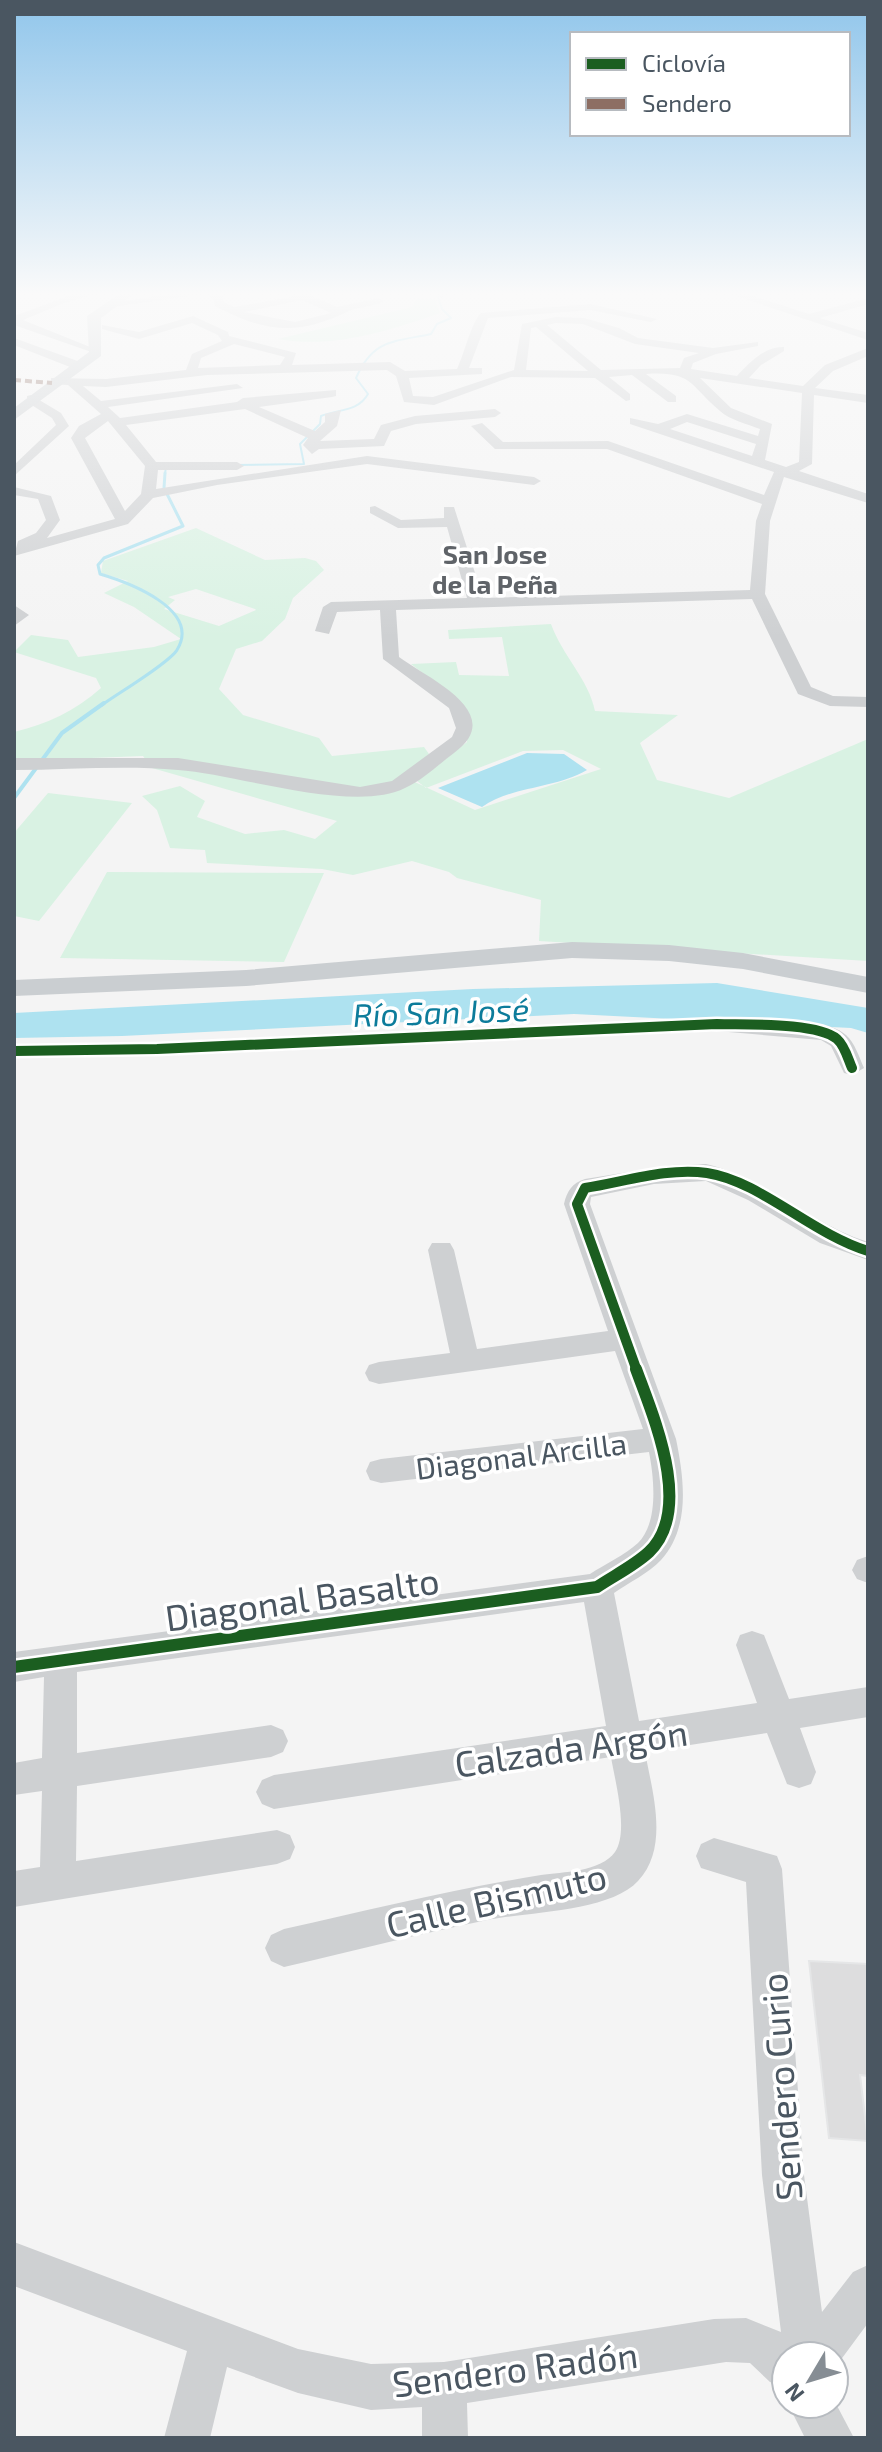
<svg xmlns="http://www.w3.org/2000/svg" width="882" height="2452" font-family="'Exo 2',sans-serif">
<rect width="100%" height="100%" fill="#f4f4f4"/>
<!-- green -->
<path fill="#d9f2e3" fill-rule="evenodd" d="M 416,299 L 435,299 L 440,313 C 389,331 332,349 278,339 L 412,307 Z
M 196,528 L 265,560 L 305,558 L 316,561 L 324,570 L 293,598 L 285,619 L 262,641 L 236,649 L 219,689 L 243,715 L 319,738 L 332,756 L 424,747 L 429,754 L 404,777 L 475,810 L 601,769 L 563,750 L 523,751 L 426,788 L 417,781 L 467,742 C 466,697 444,690 411,664 L 456,662 L 459,675 L 509,676 L 502,637 L 449,639 L 448,630 L 551,624 C 562,655 589,680 595,711 L 678,715 L 640,743 L 657,780 L 729,798 L 868,739 L 868,961 L 539,941 L 541,900 L 457,878 L 449,872 L 412,861 L 353,875 L 322,869 L 207,863 L 205,850 L 170,848 L 157,810 L 142,796 L 180,786 L 205,801 L 197,817 L 245,834 L 284,830 L 315,839 L 337,821 L 152,768 L 143,756 L 14,761 L 14,732 C 47,724 75,711 101,688 L 96,678 L 14,652 L 31,635 L 68,640 L 78,657 L 154,647 L 181,639 L 134,607 L 104,593 L 128,581 L 101,573 L 103,561 ZM 196,589 L 255,609 L 256,610 L 219,626 L 164,609 L 175,600 L 168,597 Z
M 48,793 L 132,803 L 39,921 L 14,916 L 14,833 Z
M 107,872 L 324,873 L 284,962 L 60,958 Z"/>
<!-- water -->
<path fill="#aee2f0" d="M 527,753 L 564,754 L 587,770 C 554,789 512,786 482,807 L 438,788 Z
M 717,983 L 868,1008 L 868,1033 L 851,1028 L 574,1014 L 122,1036 L 14,1038 L 14,1013 L 473,989 Z"/>
<g fill="none" stroke-linecap="round" stroke-linejoin="round">
<!-- stream-far2 -->
<path stroke="#aee2f0" stroke-width="2" d="M 236,465 L 304,464 L 300,444 L 320,424 L 321,416 C 338,409 358,412 368,394 L 356,378 C 373,339 393,342 431,334 L 437,324 L 451,318 L 442,309 L 437,294
M 165,475 L 166,466"/>
<!-- stream-far1 -->
<path stroke="#aee2f0" stroke-width="3" d="M 102,705 C 117,694 169,663 177,650 C 202,609 127,582 100,574 L 98,565 L 104,558 L 183,526 L 164,488 L 165,473"/>
<!-- stream -->
<path stroke="#aee2f0" stroke-width="4" d="M 14,798 L 62,733 L 104,703"/>
</g>
<!-- building -->
<path fill="#ddddde" stroke="#e5e6e7" stroke-width="2" d="M 809,1961 L 868,1964 L 868,2076 L 860,2075 L 868,2141 L 829,2138 Z"/>
<g fill="none" stroke-linecap="round" stroke-linejoin="round">
<!-- minor -->
<path fill="#ced0d2" fill-rule="evenodd" d="M 74,294 L 96,294 L 64,303 L 23,320 L 100,351 L 100,355 L 14,325 L 14,316 Z
M 169,294 L 204,294 L 112,307 L 107,304 Z
M 206,294 L 222,295 L 224,302 L 234,307 L 308,294 L 337,307 L 379,298 L 384,301 C 374,307 360,306 349,311 C 299,335 268,334 215,306 L 213,299 ZM 302,300 L 331,313 L 295,322 L 244,312 Z
M 436,294 L 446,294 L 446,295 L 441,298 Z
M 730,294 L 747,294 L 809,314 L 868,298 L 868,304 L 820,318 L 868,333 L 868,340 Z
M 590,304 L 657,319 L 651,322 L 590,310 L 488,318 L 469,368 L 482,368 L 482,374 L 409,378 L 413,396 L 433,397 L 514,370 L 522,324 L 556,317 L 584,318 L 619,328 L 638,338 L 713,348 L 758,342 L 758,346 L 716,354 L 693,363 L 691,369 L 737,376 C 749,363 765,346 784,347 L 784,351 L 761,365 L 749,378 L 803,386 L 825,365 L 868,348 L 868,356 L 833,371 L 815,388 L 868,395 L 868,403 L 814,395 L 812,464 L 799,471 L 868,494 L 868,503 L 784,477 L 770,521 L 765,594 L 811,687 L 833,696 L 868,697 L 868,707 L 830,706 L 798,694 L 752,599 L 396,610 L 399,657 C 427,678 509,713 454,753 C 439,764 423,780 405,788 C 354,814 237,774 178,770 C 124,765 68,770 14,770 L 14,758 L 178,758 L 360,787 L 392,781 L 452,737 L 456,728 L 449,708 L 383,659 L 380,610 L 337,612 L 329,634 L 315,631 L 323,607 L 331,602 L 467,598 L 447,527 L 398,528 L 370,513 L 370,507 L 375,506 L 401,520 L 444,518 L 444,507 L 454,507 L 483,598 L 750,590 L 756,521 L 762,504 L 607,449 L 495,449 L 471,426 L 482,423 L 503,442 L 608,441 L 764,495 L 774,472 L 630,424 L 630,418 L 658,424 L 687,414 L 758,436 L 760,429 C 747,424 730,420 720,411 C 689,385 693,371 646,374 L 676,396 L 676,402 L 668,402 L 632,375 L 609,377 L 630,394 L 630,400 L 626,401 L 595,378 L 511,377 L 434,405 L 404,402 L 396,376 L 387,370 L 207,375 L 106,387 L 83,386 L 101,401 L 237,384 L 243,388 L 108,407 L 120,418 L 237,402 L 243,398 L 336,390 L 336,396 L 332,397 L 259,407 L 315,431 L 325,422 L 325,414 L 341,410 L 337,426 L 320,441 L 374,439 L 381,425 L 415,416 L 495,409 L 501,413 L 495,417 L 416,424 L 391,431 L 384,446 L 319,449 L 312,454 L 303,445 L 308,438 L 245,409 L 126,425 L 156,462 L 237,462 L 244,466 L 237,470 L 158,470 L 156,489 L 367,456 L 534,477 L 541,481 L 534,485 L 367,464 L 217,485 L 153,498 L 128,524 L 14,556 L 18,541 L 36,533 L 46,520 L 38,499 L 14,495 L 14,487 L 51,496 L 60,520 L 47,538 L 115,519 L 71,438 L 79,426 L 101,414 L 68,385 L 51,384 L 51,378 L 106,379 L 186,370 L 192,354 L 222,341 L 218,335 L 192,323 L 139,339 L 102,329 L 102,325 L 139,332 L 193,316 L 228,332 L 229,336 L 296,353 L 292,365 L 390,362 L 405,371 L 457,369 C 465,352 471,323 481,313 ZM 556,323 L 583,324 L 635,344 L 699,353 L 684,358 L 680,368 L 601,370 L 547,325 ZM 536,327 L 588,371 L 526,370 L 531,328 ZM 234,344 L 285,357 L 280,365 L 198,368 L 201,358 ZM 700,378 L 802,393 L 799,462 L 786,467 L 765,460 L 772,424 L 731,408 ZM 108,421 L 145,466 L 141,494 L 125,511 L 85,438 ZM 687,422 L 756,444 L 752,456 L 670,429 Z
M 14,338 L 83,363 L 85,366 L 75,369 L 14,345 Z
M 31,395 L 61,413 L 69,426 L 14,476 L 14,465 L 56,425 L 52,418 L 27,402 L 27,396 Z
M 14,605 L 29,615 L 14,626 Z
M 717,1017 C 747,1018 824,1015 846,1035 C 855,1043 859,1057 864,1068 L 852,1075 L 844,1073 L 831,1046 L 821,1040 L 717,1031 L 157,1056 L 14,1058 L 14,1044 L 157,1042 Z
M 706,1164 C 766,1178 810,1224 868,1242 L 868,1260 L 820,1243 L 748,1200 L 706,1181 L 654,1184 L 591,1197 L 590,1204 L 676,1439 C 684,1478 691,1527 661,1560 C 649,1573 628,1583 614,1593 L 639,1721 L 757,1703 L 736,1645 L 740,1635 L 752,1631 L 764,1635 L 789,1699 L 868,1687 L 868,1717 L 800,1728 L 816,1772 L 811,1784 L 799,1788 L 787,1784 L 767,1733 L 645,1752 C 652,1791 670,1847 638,1881 C 611,1911 531,1912 492,1919 C 423,1933 353,1951 284,1967 L 271,1961 L 265,1948 L 271,1935 L 284,1929 C 369,1910 454,1889 541,1875 C 562,1872 601,1872 615,1852 C 629,1832 615,1781 611,1757 L 274,1809 L 262,1804 L 256,1792 L 262,1780 L 274,1775 L 606,1726 L 584,1602 L 77,1672 L 77,1753 L 271,1725 L 283,1730 L 288,1741 L 283,1752 L 271,1757 L 77,1786 L 76,1861 L 277,1830 L 290,1835 L 295,1847 L 290,1859 L 277,1864 L 14,1907 L 14,1871 L 40,1867 L 42,1791 L 14,1795 L 14,1763 L 42,1758 L 44,1677 L 14,1682 L 14,1652 L 590,1574 C 605,1564 625,1555 638,1543 C 659,1522 654,1478 649,1452 L 381,1483 L 370,1480 L 366,1471 L 370,1462 L 381,1459 L 643,1429 L 615,1351 L 379,1384 L 369,1381 L 365,1373 L 369,1365 L 379,1362 L 450,1353 L 428,1250 L 432,1243 L 450,1243 L 454,1250 L 477,1349 L 608,1331 L 564,1204 C 567,1191 572,1183 585,1179 L 672,1165 Z
M 868,1556 L 868,1583 L 857,1579 L 852,1570 L 857,1560 Z
M 714,1838 L 777,1856 L 782,1869 L 804,2175 L 822,2312 L 853,2272 L 868,2265 L 868,2323 L 834,2369 L 834,2356 L 786,2356 L 786,2388 L 770,2382 L 750,2363 L 726,2362 L 467,2403 L 468,2438 L 422,2438 L 422,2407 L 371,2410 L 298,2393 L 227,2367 L 210,2438 L 164,2438 L 187,2351 L 14,2286 L 14,2242 L 298,2349 L 371,2364 L 444,2362 L 714,2319 L 746,2318 L 781,2332 L 762,2175 L 746,1882 L 701,1868 L 696,1856 L 701,1844 Z
M 834,2400 L 854,2438 L 805,2438 L 788,2404 L 834,2404 Z"/>
<!-- major -->
<path fill="#caced1" fill-rule="evenodd" d="M 119,294 L 134,294 L 101,318 L 101,356 L 14,420 L 14,408 L 89,352 L 87,316 Z
M 572,942 L 669,945 L 743,953 L 868,977 L 868,993 L 743,969 L 669,961 L 572,958 L 246,986 L 14,996 L 14,980 L 246,970 Z"/>
<!-- quiet -->
<path stroke="#8d6e63" stroke-width="4" stroke-dasharray="7 4" stroke-linecap="butt" d="M 14,380 L 52,383"/>
<!-- cycleway-far1 casing -->
<g stroke="#fff" stroke-width="15">
<path id="cycleway-far1" d="M 14,1051 L 157,1049 L 717,1024 C 745,1025 817,1022 837,1039 C 845,1046 848,1059 852,1068
M 637,1371 L 577,1204 L 585,1188 C 624,1182 668,1167 707,1173 C 760,1181 812,1234 868,1251"/>
</g>
<!-- cycleway casing -->
<g stroke="#fff" stroke-width="17">
<path id="cycleway" d="M 14,1667 L 597,1587 C 613,1576 634,1566 649,1552 C 694,1509 653,1416 636,1369"/>
</g>
<!-- cycleway-far1 -->
<use href="#cycleway-far1" stroke="#1b5e20" stroke-width="10"/>
<!-- cycleway -->
<use href="#cycleway" stroke="#1b5e20" stroke-width="12"/>
</g>
<!-- sky -->
<linearGradient id="sky" x2="0" y2="1"><stop stop-color="#91c6eb"/><stop offset="0.46" stop-color="#fafafa"/><stop offset="1" stop-color="#fafafa" stop-opacity="0"/></linearGradient>
<rect width="882" height="638" fill="url(#sky)"/>
<g text-anchor="middle" dominant-baseline="central" stroke-width="7" stroke-linejoin="round" paint-order="stroke">
<!-- far-neighbourhood labels -->
<g font-size="26" font-weight="bold" fill="#5f6368" stroke="#fff">
<text x="495" y="553">San Jose<tspan x="495" dy="30">de la Peña</tspan></text>
</g>
<!-- street labels -->
<g font-size="30" fill="#4a5661" stroke="#fff">
<text transform="translate(521 1455) rotate(-7)">Diagonal Arcilla</text>
</g>
<!-- water labels -->
<g font-size="32" font-style="italic" fill="#0c7c9b" stroke="#fff">
<text transform="translate(441 1011) rotate(-2)">Río San José</text>
</g>
<!-- near-street labels -->
<g font-size="36" fill="#4a5661" stroke="#fff">
<text transform="translate(302 1598) rotate(-8)">Diagonal Basalto</text>
<text transform="translate(571 1747) rotate(-8)">Calzada Argón</text>
<text transform="translate(496 1899) rotate(-13)">Calle Bismuto</text>
<text transform="translate(780 2087) rotate(-94)">Sendero Curio</text>
<text transform="translate(515 2368) rotate(-7)">Sendero Radón</text>
</g>
</g>
<!-- border -->
<rect width="882" height="2452" fill="none" stroke="#4a5661" stroke-width="32"/>
<!-- legend -->
<rect x="570" y="32" width="280" height="104" fill="#ffffff" stroke="#b7bbc0" stroke-width="2"/>
<rect x="586" y="58" width="40" height="12" fill="#1b5e20" stroke="#b7bbc0" stroke-width="2"/>
<text x="642" y="72" font-size="24" fill="#4a5661">Ciclovía</text>
<rect x="586" y="98" width="40" height="12" fill="#8d6e63" stroke="#b7bbc0" stroke-width="2"/>
<text x="642" y="112" font-size="24" fill="#4a5661">Sendero</text>
<!-- north arrow -->
<g transform="translate(810 2380) rotate(232)"><circle r="38" fill="#ffffff" stroke="#b7bbc0" stroke-width="2"/>
<path d="M0-6L14 30L0 20L-14 30Z" fill="#868d94"/>
<text y="-12" font-size="22" font-weight="bold" text-anchor="middle" fill="#4a5661">N</text>
</g>
</svg>
